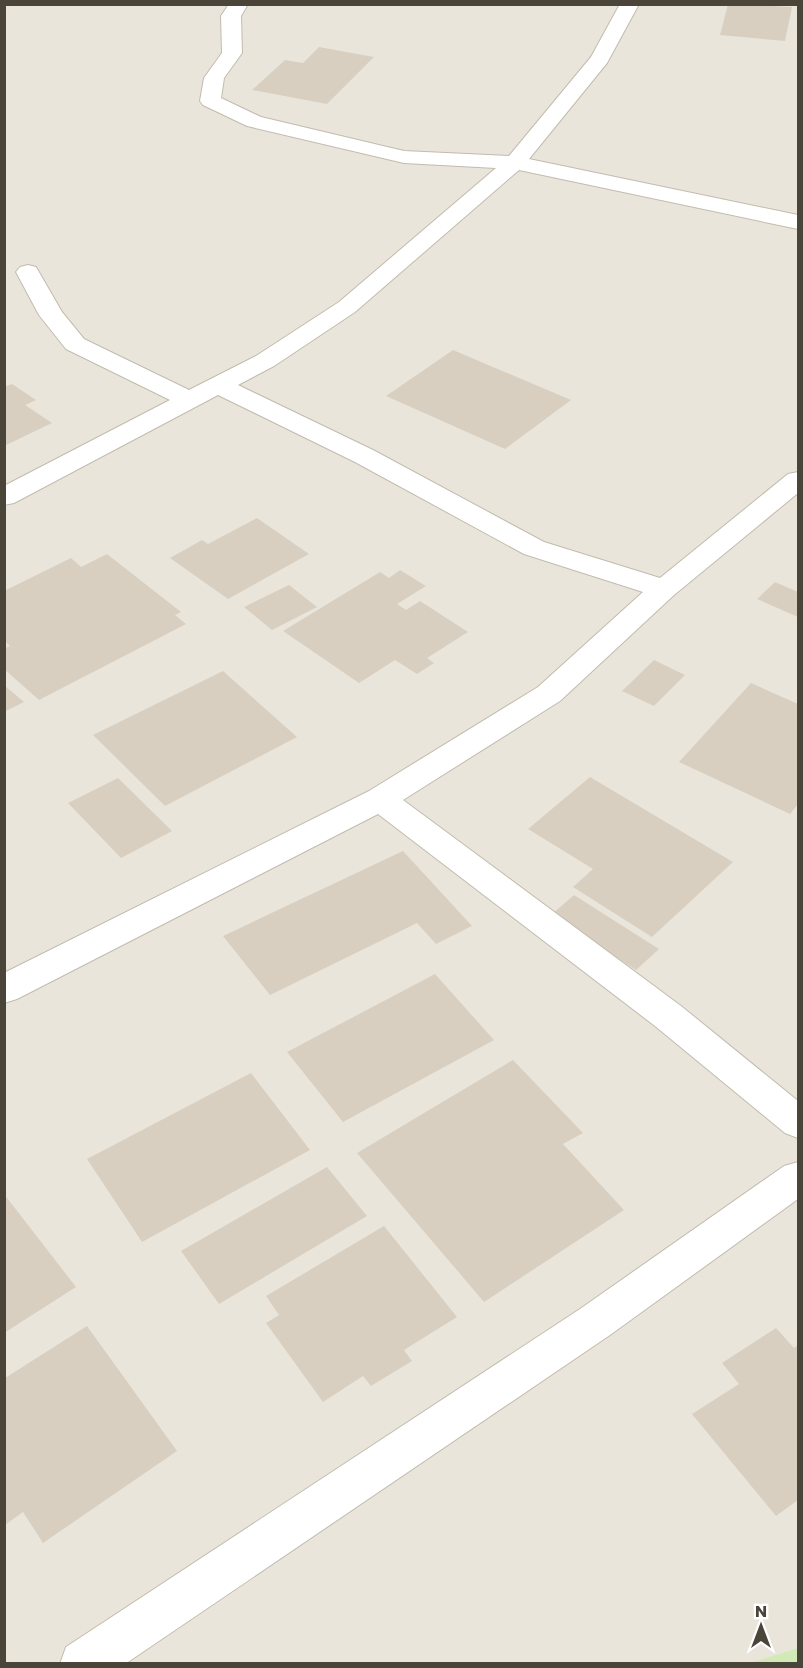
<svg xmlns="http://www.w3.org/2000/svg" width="803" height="1668" font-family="Poppins,sans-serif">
<rect width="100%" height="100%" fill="#f6f3ec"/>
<!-- residential -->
<path fill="#eae5da" d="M 5,5 L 798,5 L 798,1648 L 750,1664 L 5,1664 Z"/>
<!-- green -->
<path fill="#d2eab5" d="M 798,1648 L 798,1663 L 750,1663 Z"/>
<!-- building -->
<path fill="#d8cfc1" d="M 728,4 L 792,7 L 785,41 L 720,35 Z
M 319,47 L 374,57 L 327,104 L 252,90 L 285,60 L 303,63 Z
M 453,350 L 571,400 L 505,449 L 386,396 Z
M 12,384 L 36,400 L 25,405 L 52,423 L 4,446 L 4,387 Z
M 257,518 L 309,554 L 228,599 L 170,558 L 202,540 L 208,544 Z
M 107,554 L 181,612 L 175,615 L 186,624 L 39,700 L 4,669 L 4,649 L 10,646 L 4,640 L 4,591 L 71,558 L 81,567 Z
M 400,570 L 426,586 L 397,604 L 406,610 L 420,601 L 468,632 L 427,658 L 434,663 L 417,674 L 395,660 L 359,683 L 283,631 L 380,572 L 389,578 Z
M 775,582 L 798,592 L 798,617 L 757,599 Z
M 289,585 L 317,607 L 272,630 L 244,607 Z
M 654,660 L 685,675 L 654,706 L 622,691 Z
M 223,671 L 297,737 L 165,806 L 93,735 Z
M 751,683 L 798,704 L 798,804 L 790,814 L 679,762 Z
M 4,685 L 24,702 L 4,712 Z
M 590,777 L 733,862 L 652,937 L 573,887 L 593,869 L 528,829 Z
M 118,778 L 172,831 L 121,858 L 68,803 Z
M 403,851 L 472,926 L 436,944 L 417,923 L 270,995 L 223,936 Z
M 574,895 L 659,949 L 636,970 L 551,915 Z
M 435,974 L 494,1040 L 343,1122 L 287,1052 Z
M 513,1060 L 583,1133 L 563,1144 L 624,1210 L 484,1302 L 357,1153 Z
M 251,1073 L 310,1150 L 142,1242 L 87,1159 Z
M 327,1167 L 367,1216 L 219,1304 L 181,1251 Z
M 4,1194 L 76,1287 L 4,1333 Z
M 384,1226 L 457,1317 L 404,1350 L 412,1361 L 371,1386 L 363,1376 L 323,1402 L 266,1323 L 279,1315 L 266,1296 Z
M 87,1326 L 177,1451 L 43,1543 L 23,1512 L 5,1525 L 5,1378 Z
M 776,1328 L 794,1348 L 798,1345 L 798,1500 L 776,1516 L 692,1414 L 739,1384 L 722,1363 Z"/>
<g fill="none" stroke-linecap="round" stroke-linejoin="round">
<!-- minor casing -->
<g stroke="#c2bbae" stroke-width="2">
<path id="minor" d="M 229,4 L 248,4 L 241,16 L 242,53 L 224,78 L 221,98 L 261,117 L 404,151 L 509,156 L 591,57 L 620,4 L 639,4 L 607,63 L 529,159 L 798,215 L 798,229 L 519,170 L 355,312 L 274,366 L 238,385 L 373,450 L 544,542 L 660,578 L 788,474 L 798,472 L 798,493 L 674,595 L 560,701 L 403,800 L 681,1006 L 798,1101 L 798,1138 L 785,1133 L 655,1026 L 378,814 L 17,999 L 4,1003 L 4,973 L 369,791 L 538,687 L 643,592 L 524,554 L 355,462 L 218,395 L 14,503 L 4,505 L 4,486 L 170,400 L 66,349 L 39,315 L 16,272 L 20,267 L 28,265 L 36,267 L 62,312 L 84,339 L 189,390 L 256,356 L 339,302 L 496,168 L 404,163 L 247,126 L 203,105 L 200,101 L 204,78 L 222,53 L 221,16 Z
M 798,1162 L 798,1199 L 610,1335 L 125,1664 L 60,1664 L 66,1647 L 580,1309 L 784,1166 Z"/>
</g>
<!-- minor -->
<use href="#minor" fill="#fff" fill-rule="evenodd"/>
</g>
<!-- border -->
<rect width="803" height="1668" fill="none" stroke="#4b4439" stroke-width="12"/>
<!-- north arrow -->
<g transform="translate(761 1626)" stroke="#ffffff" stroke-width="4.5" paint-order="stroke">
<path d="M0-4.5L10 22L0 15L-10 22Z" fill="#4b4439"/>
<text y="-9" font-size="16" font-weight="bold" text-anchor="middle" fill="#4b4439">N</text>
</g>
</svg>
